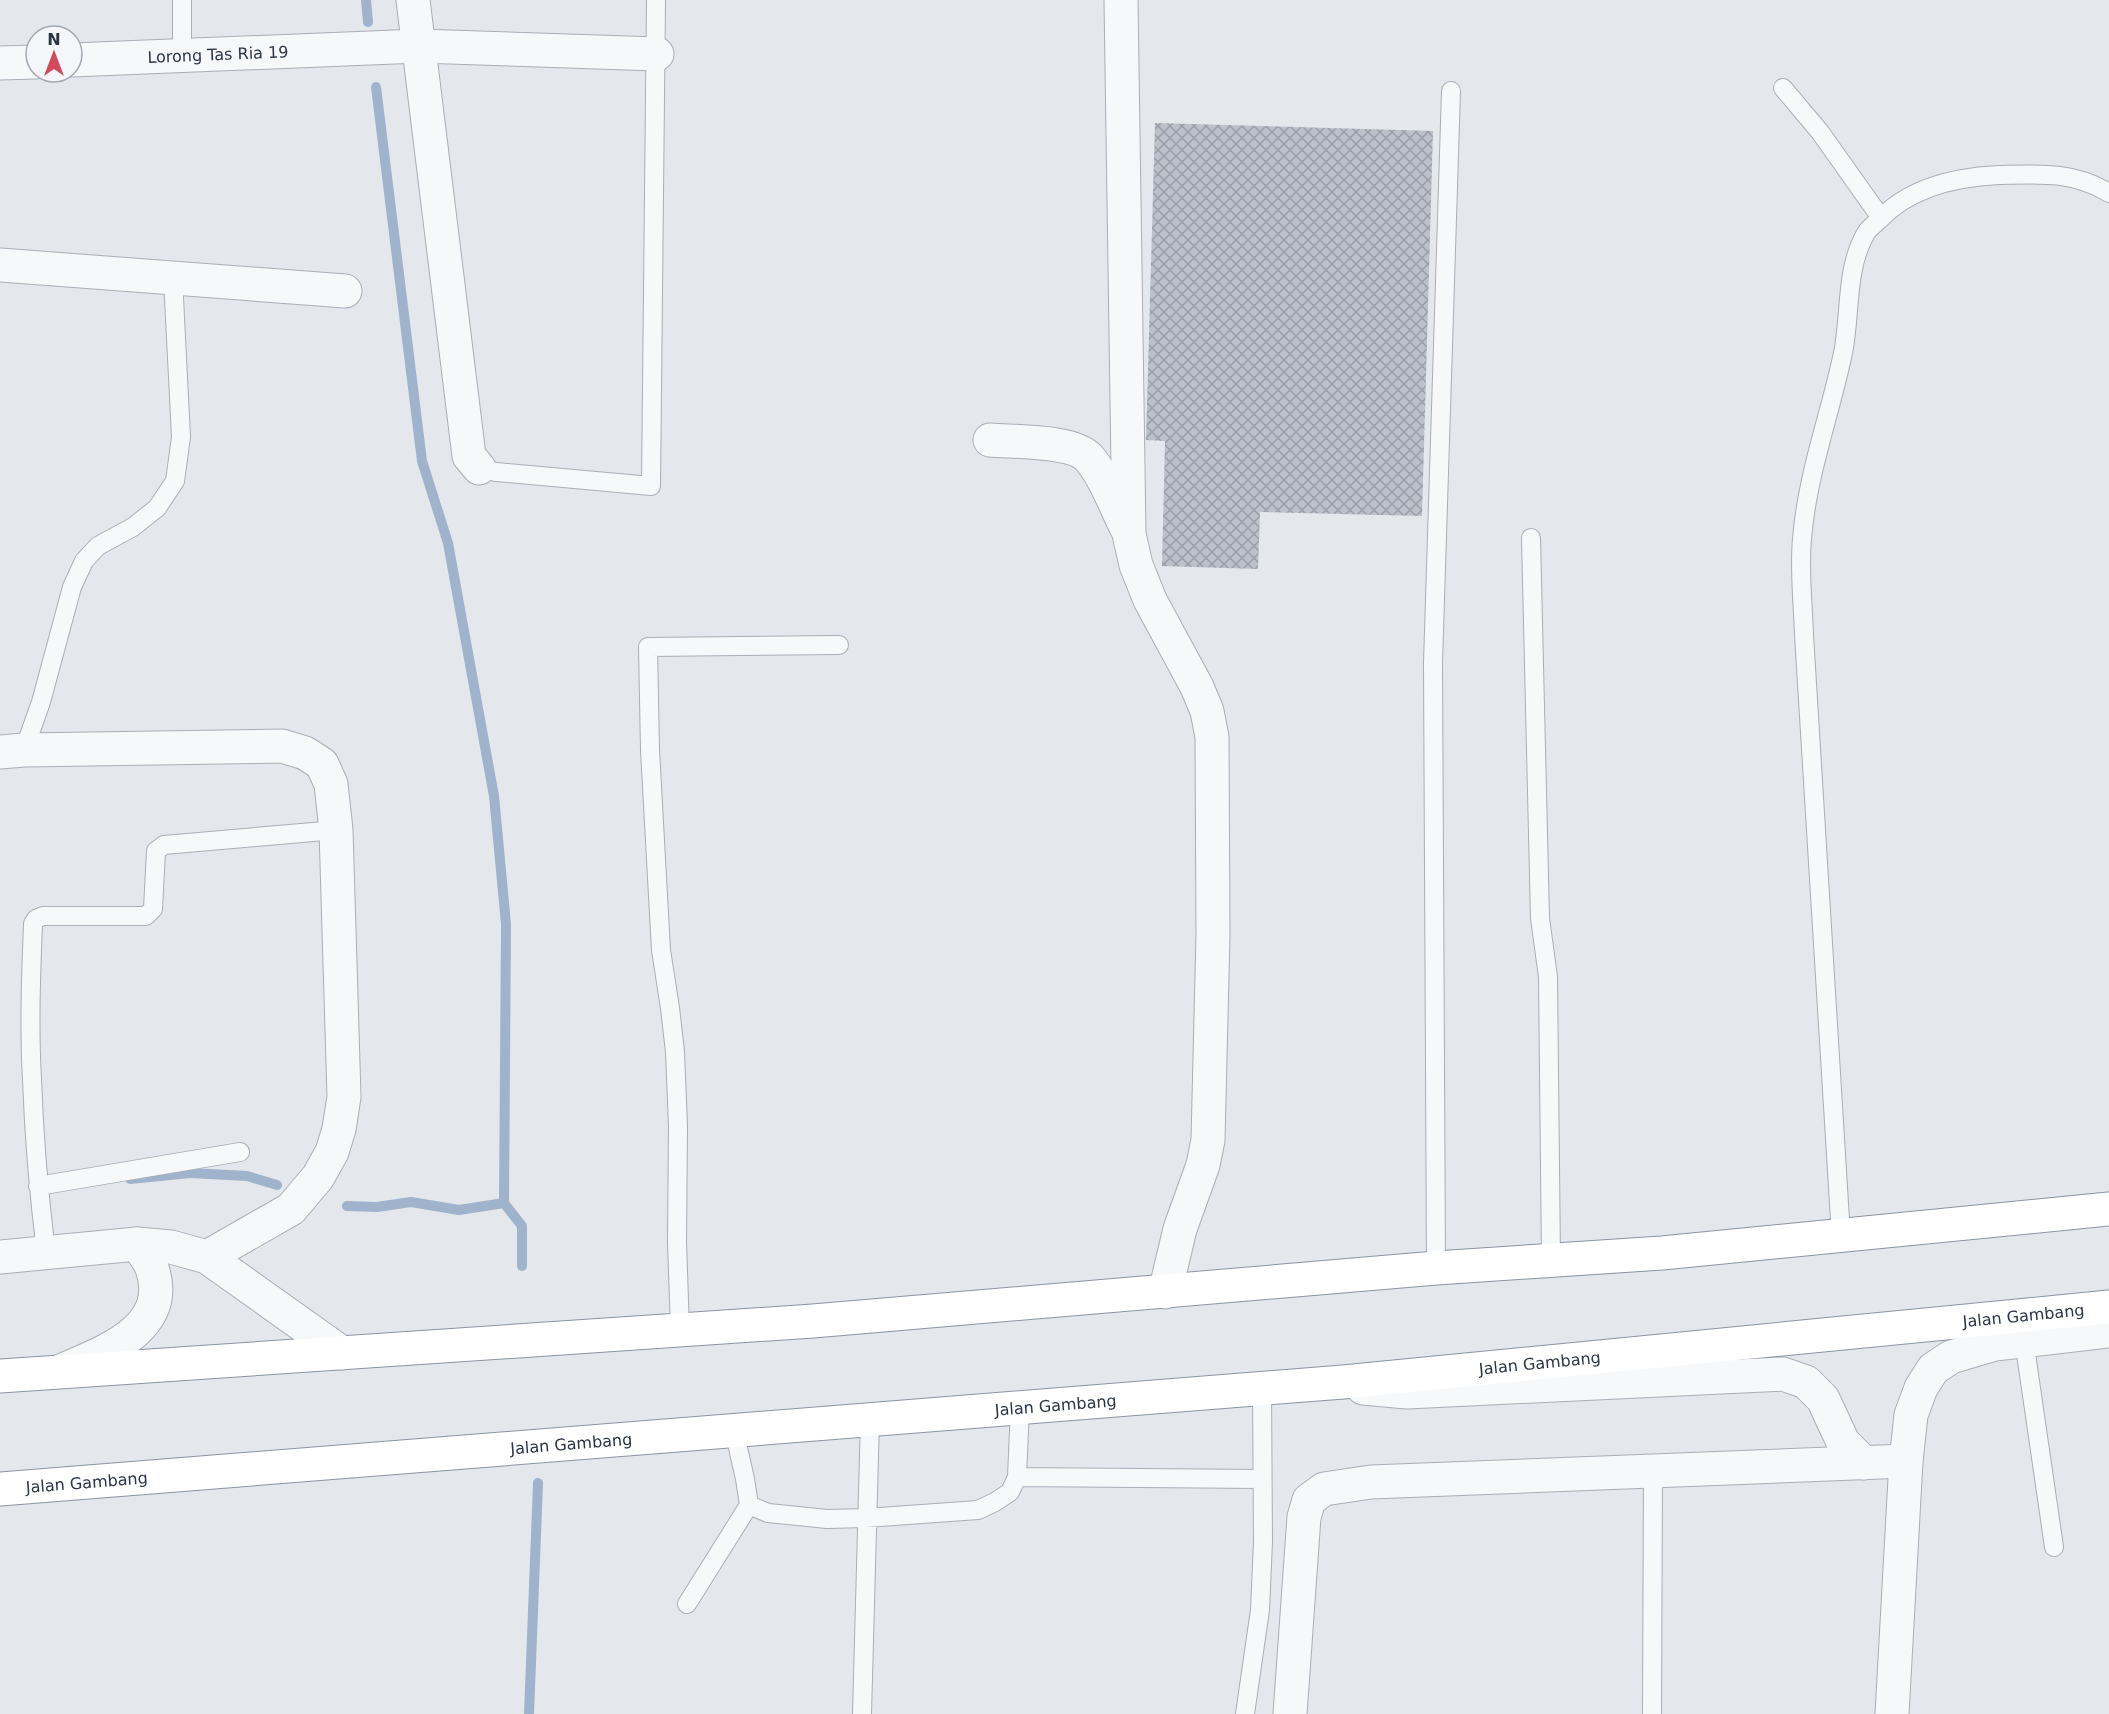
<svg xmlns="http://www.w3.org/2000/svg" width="2109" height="1714" font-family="'DejaVu Sans',sans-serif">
<defs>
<pattern id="building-cross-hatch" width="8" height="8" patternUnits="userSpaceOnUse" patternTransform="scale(1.5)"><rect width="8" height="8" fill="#bbc0ca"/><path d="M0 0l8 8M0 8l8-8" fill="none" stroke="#989da6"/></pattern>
</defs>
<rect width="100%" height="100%" fill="#e4e7ec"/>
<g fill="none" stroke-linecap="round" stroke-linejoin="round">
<!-- stream -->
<path stroke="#9fb4cc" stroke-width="10" d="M 366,0 L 368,22
M 376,87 L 422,461 L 448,543 L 494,796 L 506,924 L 504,1203 L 522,1226 L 522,1266
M 130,1179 L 190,1173 L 247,1176 L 277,1185
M 347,1206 L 377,1207 L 411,1202 L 459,1210 L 504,1203
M 529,1714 L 538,1483"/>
</g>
<!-- building -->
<path fill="url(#building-cross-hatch)" d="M 1155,123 L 1433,131 L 1422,516 L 1260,512 L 1258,569 L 1162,566 L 1165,441 L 1146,440 Z"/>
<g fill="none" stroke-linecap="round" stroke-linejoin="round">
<!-- service casing -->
<g stroke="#a9aeb7" stroke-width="20">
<path id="service" d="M 182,0 L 182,56
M 1783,88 L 1820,132 L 1881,218
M 479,468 L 496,472 L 651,486 L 656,0
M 1531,538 L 1540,918 L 1548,977 L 1551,1260
M 24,750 L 41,702 L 72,587 L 84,561 L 98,546 L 133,527 L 157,508 L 175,481 L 181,437 L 173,278
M 38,1186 L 240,1152
M 1841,1236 L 1804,635 C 1803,603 1799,570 1802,539 C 1807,475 1830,415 1843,353 C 1851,313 1845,269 1866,233 C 1869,228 1875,224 1879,220 C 1909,188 1956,177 1999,175 C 2039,174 2073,171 2109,193
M 46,1252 C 39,1195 34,1137 32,1079 C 29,1027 31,975 33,924 L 36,919 L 43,916 L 146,916 L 153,909 L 156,851 L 164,845 L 336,830
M 1436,1268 L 1433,663 L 1451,91
M 680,1330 L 677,1242 L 678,1126 L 675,1052 L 670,1008 L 661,950 L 650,750 L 648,647 L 839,645
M 2024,1340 L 2054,1547
M 734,1430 L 745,1479 L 749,1505 L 768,1513 L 827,1519 L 866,1518 L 978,1510 L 995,1502 L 1010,1492 L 1017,1477 L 1020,1407
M 1017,1477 L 1262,1479
M 687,1604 L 749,1505
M 862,1714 L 870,1419
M 1245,1714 L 1260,1610 L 1263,1541 L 1262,1388
M 1652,1714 L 1653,1470"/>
</g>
<!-- minor casing -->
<g stroke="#a9aeb7" stroke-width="35">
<g id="minor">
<path d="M 413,0 L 469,456 L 479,468"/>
<path d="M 1121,0 L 1129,534 L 1136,565 L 1150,600 L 1197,687 L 1207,711 L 1212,737 L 1213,935 L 1208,1140 L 1203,1165 L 1180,1229 L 1165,1292"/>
<path id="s1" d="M 72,60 L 419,46 L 657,54"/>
<path d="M 0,63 L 36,62"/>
<path d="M 0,265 L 345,291"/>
<path d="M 990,440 C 1014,442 1073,440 1089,458 C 1105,477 1115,505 1126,527"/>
<path d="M 0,752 L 24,750 L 282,746 L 305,753 L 322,764 L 331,784 L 336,830 L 343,1063 L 344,1097 L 339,1129 L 332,1152 L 318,1177 L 291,1209 L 207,1257"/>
<path d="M 0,1257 L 137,1244 L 171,1247 L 207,1257 L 342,1353"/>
<path d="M 63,1370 C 107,1351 172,1328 152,1268 C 149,1260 142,1252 137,1244"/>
<path d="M 1363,1388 L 1407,1392 L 1783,1374 L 1806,1382 L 1823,1399 L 1843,1442 L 1864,1463"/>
<path d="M 1290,1714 L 1304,1517 L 1309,1500 L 1324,1489 L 1371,1482 L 1906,1461"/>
<path d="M 1892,1714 L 1906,1461 L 1911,1415 L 1921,1388 L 1933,1369 L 1951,1357 L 1995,1344 L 2109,1331"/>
</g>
</g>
<!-- trunk casing -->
<g stroke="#8b94a3" stroke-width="35">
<g id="trunk">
<path d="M 0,1376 L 813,1321 L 1436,1268 L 1662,1253 L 2109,1209"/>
<path id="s2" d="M 0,1489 L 1343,1382 L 2109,1307"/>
</g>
</g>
<!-- service -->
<use href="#service" stroke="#f7f8fa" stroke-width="18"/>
<!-- minor -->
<use href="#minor" stroke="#f7f8fa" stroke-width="33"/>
<!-- trunk -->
<use href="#trunk" stroke="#fff" stroke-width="33"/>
</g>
<g text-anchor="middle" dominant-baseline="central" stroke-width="4.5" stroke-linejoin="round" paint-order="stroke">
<!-- street labels -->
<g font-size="16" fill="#2b3445" stroke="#f4f6f9">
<text stroke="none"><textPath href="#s1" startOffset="146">Lorong Tas Ria 19</textPath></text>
<text stroke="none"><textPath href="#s2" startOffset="2031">Jalan Gambang</textPath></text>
<text stroke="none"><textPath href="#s2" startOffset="1545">Jalan Gambang</textPath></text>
<text stroke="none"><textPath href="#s2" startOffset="1059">Jalan Gambang</textPath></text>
<text stroke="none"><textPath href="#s2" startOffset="573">Jalan Gambang</textPath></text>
<text stroke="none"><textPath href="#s2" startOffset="87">Jalan Gambang</textPath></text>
</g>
</g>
<!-- north arrow -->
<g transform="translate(54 54)"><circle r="28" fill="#f4f6f9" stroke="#a4a8b1" stroke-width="1.5"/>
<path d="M0-4.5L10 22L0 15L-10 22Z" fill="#d1495b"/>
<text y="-9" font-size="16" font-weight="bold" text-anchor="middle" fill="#2b3445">N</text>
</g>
</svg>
